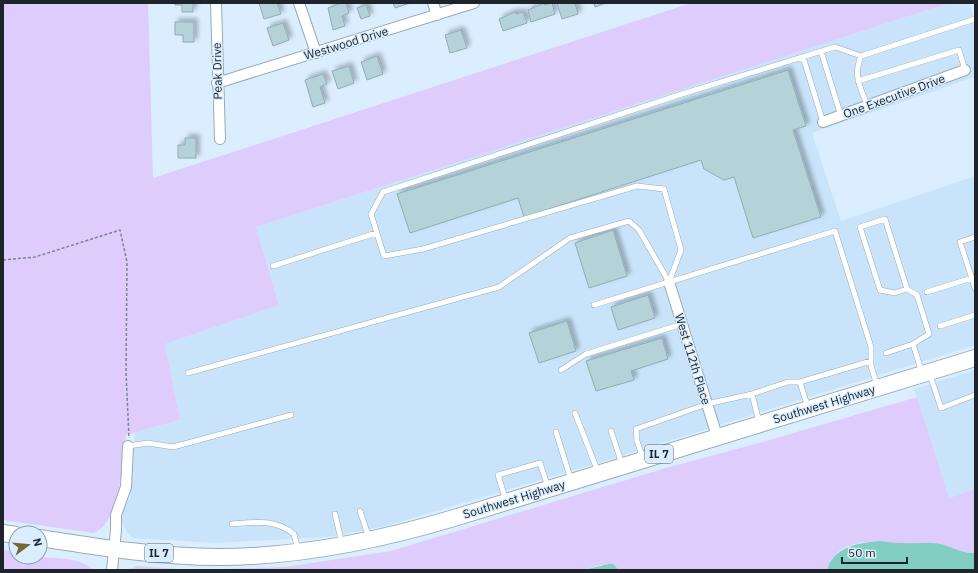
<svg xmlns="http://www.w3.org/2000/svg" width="978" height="573" font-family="'IBM Plex Sans',sans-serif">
<defs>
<filter id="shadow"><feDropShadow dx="3.5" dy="-3.5" stdDeviation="2" flood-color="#0004"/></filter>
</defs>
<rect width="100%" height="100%" fill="#daeeff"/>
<!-- built -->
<path fill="#c9e4fa" d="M 949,3 L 969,3 L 975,22 L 975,77 L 812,133 L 841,221 L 975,176 L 975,345 L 605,461 L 386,526 L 328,537 L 216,543 L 133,538 L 127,532 L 122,522 L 123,511 L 130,498 L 135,433 L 180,420 L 165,344 L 279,304 L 256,227 Z
M 975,370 L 975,489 L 949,498 L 914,389 Z"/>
<!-- green -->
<path fill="#deccfd" d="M 3,3 L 148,3 L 153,178 L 691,3 L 949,3 L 256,227 L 279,305 L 165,344 L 180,420 L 126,435 C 123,461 121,521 94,533 L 3,520 Z
M 917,397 L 949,498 L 975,489 L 975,553 C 963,554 954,548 942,545 C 931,542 919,545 908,544 C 885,543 852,536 834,556 C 831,560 829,566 827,570 L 619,570 L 600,565 L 583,570 L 128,570 L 136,566 L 191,570 L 285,567 L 391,551 L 666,468 L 759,443 Z
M 3,550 L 16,552 L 16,557 C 34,557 82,555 93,570 L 3,570 Z"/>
<!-- water -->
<path fill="#83cec3" d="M 879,541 C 897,544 914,543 932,543 C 947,543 960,554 975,553 L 975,570 L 827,570 C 834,547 857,543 879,541 Z
M 609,564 L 613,564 L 619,570 L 583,570 Z"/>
<!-- building -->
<path fill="#b6d2d9" stroke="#91adb3" filter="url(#shadow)" d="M 175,3 L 193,3 L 193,12 L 182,12 L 182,5 L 175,5 Z
M 259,3 L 277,3 L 281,14 L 264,19 Z
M 342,3 L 346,3 L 349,13 L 342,16 L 345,26 L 333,30 L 328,8 Z
M 393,3 L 410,3 L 395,8 Z
M 544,3 L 544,5 L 552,3 L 555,14 L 531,22 L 528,10 Z
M 557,3 L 575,3 L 578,14 L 562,19 Z
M 594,3 L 606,3 L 595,7 Z
M 366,5 L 370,16 L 361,19 L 357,8 Z
M 515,12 L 516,14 L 523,12 L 527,23 L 503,31 L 499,19 Z
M 175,22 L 194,22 L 194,42 L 183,42 L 183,35 L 175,35 Z
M 283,23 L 289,40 L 273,46 L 267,28 Z
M 461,30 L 467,48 L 450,53 L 445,35 Z
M 377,56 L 383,74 L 367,80 L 361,62 Z
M 349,66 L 354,83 L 338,89 L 332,71 Z
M 788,70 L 806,126 L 793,130 L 821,217 L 753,238 L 734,177 L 724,180 L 704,169 L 701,160 L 524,217 L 518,198 L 410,233 L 397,194 Z
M 323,74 L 327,84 L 320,87 L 325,103 L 313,107 L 305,80 Z
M 185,138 L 196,138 L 196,158 L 178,158 L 178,145 L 185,145 Z
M 613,230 L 627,276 L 589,288 L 575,243 Z
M 648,295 L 655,318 L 618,330 L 611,307 Z
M 567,321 L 576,351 L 539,363 L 529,333 Z
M 662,338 L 668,359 L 631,371 L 634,380 L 596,391 L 586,361 Z"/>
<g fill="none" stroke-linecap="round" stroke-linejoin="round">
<!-- lane casing -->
<g stroke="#97aaba" stroke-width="6">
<path id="lane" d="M 821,51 L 841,116
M 803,57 L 823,122
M 858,81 L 959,50 L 965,70
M 867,105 C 860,86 853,76 861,56 L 975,19
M 885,219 L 907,289 L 895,293 L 880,290 L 860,227 Z
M 975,237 L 960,242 L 975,288
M 273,266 L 376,233
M 669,282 L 681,250 L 664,189 L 637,186 L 423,249 L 384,256 L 371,214 L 383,192 L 682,94 L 835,47 L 861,56
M 907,289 L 917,295 L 929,334 L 913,344
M 927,292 L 972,278
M 594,305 L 835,231 L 871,347 L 871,366 L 877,386
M 940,326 L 975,315
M 886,353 L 913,344 L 922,373
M 561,370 L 586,354 L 682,324
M 188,373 L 499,287 L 570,238 L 629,221 L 639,230 L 669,282
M 930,375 L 941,408 L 975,395
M 800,382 L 808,408
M 752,394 L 759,422
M 575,413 L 598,472
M 611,431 L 622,464
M 556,432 L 571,480
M 128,446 L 148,443 L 173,447 L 291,415
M 643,458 L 637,441 L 636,429 L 707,404 L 752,394 L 788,382 L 800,382 L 871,361
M 506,501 L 498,475 L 540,463 L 548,487
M 360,511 L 369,538
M 335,514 L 342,544
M 232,524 C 255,522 275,519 294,534 L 298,550"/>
</g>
<!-- street casing -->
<g stroke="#97aaba" stroke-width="12">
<path id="street" d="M 216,3 L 220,139
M 299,3 L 316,53
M 433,3 L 437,15
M 217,83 L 474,3
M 823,122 L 965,70
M 669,282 L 717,436
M 112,570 L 116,530 L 116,515 L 126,487 L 128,446"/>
</g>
<!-- primary casing -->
<g stroke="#97aaba" stroke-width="18">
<path id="primary" d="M 3,533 L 16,535
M 40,538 C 98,547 160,557 218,557 C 299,557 377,541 454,518 L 975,358"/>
</g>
<!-- path -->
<path stroke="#788691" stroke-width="1.5" stroke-dasharray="3 2" stroke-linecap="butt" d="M 3,260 L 35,257 L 120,230 L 127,262 L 126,372 L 129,438"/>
<!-- lane -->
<use href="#lane" stroke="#fff" stroke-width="5"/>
<!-- street -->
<use href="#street" stroke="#fff" stroke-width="10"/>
<!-- primary -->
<use href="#primary" stroke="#fff" stroke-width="16"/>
</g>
<g text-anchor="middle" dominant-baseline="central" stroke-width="3" stroke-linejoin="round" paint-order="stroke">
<!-- shield labels -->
<g fill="#daeeff" stroke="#56616b" stroke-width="1">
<rect x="645" y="445" width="28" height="18" rx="3"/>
<rect x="145" y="544" width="28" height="18" rx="3"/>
</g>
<g font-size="11" font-weight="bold" fill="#1d252b">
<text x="659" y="454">IL 7</text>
<text x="159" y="553">IL 7</text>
</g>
<!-- street labels -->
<g font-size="12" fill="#1d252b" stroke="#daeeff">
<text transform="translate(346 43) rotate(-17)">Westwood Drive</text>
<text transform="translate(217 71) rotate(-91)">Peak Drive</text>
<text transform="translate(894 96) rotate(-20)">One Executive Drive</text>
<text transform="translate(693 359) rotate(73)">West 112th Place</text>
<text transform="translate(824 404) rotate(-17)">Southwest Highway</text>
<text transform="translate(514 499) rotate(-17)">Southwest Highway</text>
</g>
</g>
<!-- border -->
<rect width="978" height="573" fill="none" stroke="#1d252b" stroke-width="8"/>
<!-- north arrow -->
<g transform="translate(28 545) rotate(74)"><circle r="19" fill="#daeeff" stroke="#8e9eaa"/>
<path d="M0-3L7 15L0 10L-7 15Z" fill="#746835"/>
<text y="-6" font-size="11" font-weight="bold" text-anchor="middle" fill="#1d252b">N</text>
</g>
<!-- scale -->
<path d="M842 557v6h65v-6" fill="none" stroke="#1d252b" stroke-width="2"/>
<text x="848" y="557" font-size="12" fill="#1d252b" stroke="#daeeff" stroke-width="3" paint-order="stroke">50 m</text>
</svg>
